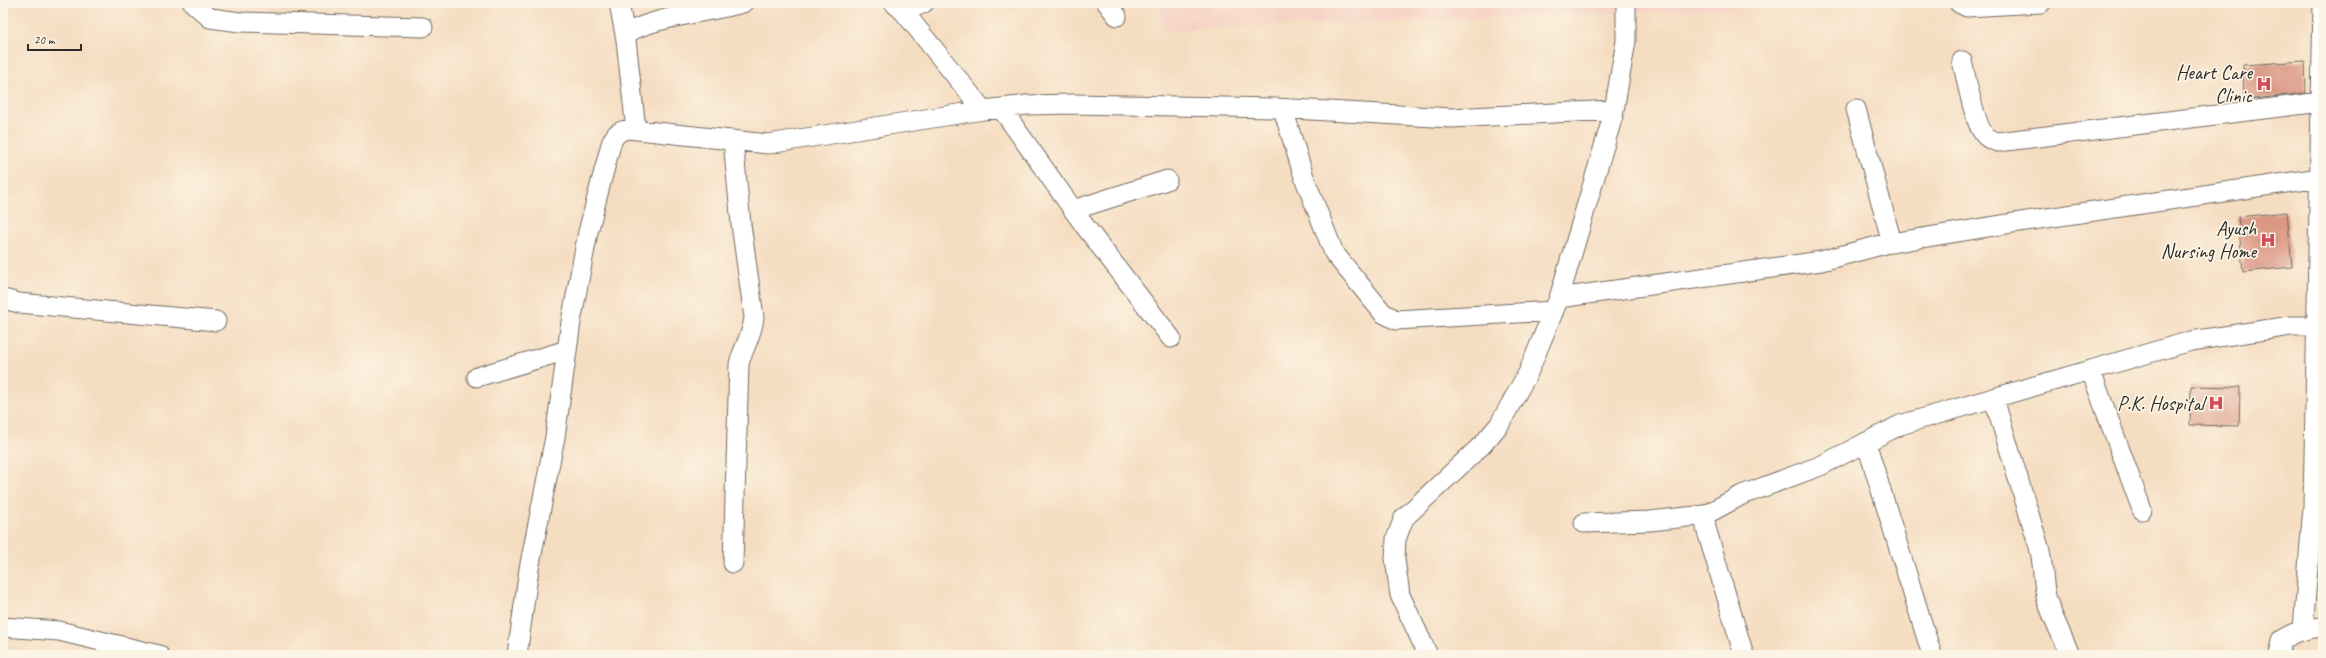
<svg xmlns="http://www.w3.org/2000/svg" width="2326" height="658" font-family="Caveat,sans-serif">
<rect width="100%" height="100%" fill="#fcf5e5"/>
<filter id="ink" filterUnits="userSpaceOnUse"><feTurbulence type="fractalNoise" baseFrequency=".025" numOctaves="2"/><feDisplacementMap in="SourceGraphic" scale="8" xChannelSelector="R" yChannelSelector="G"/><feConvolveMatrix kernelMatrix="1 2 1 2 8 2 1 2 1" color-interpolation-filters="sRGB"/></filter>
<filter id="wash" filterUnits="userSpaceOnUse"><feTurbulence type="fractalNoise" baseFrequency=".012" numOctaves="4" result="noise"/><feDisplacementMap in="SourceGraphic" scale="16" xChannelSelector="R" yChannelSelector="G"/><feGaussianBlur stdDeviation="0.9" result="paint"/><feColorMatrix in="noise" values="0 0 0 0 0 0 0 0 0 0 0 0 0 0 0 0 0 1.4 0 .05"/><feComposite in="paint" operator="in"/></filter>
<g filter="url(#wash)">
<rect width="100%" height="100%" fill="#f5ddc1"/>
<!-- built -->
<path fill="#f6d2c4" d="M 1160,3 L 1881,3 L 1162,30 Z"/>
<g id="blocks">
<!-- building -->
<path fill="#da9784" d="M 2305,61 L 2306,93 L 2244,100 L 2243,65 Z
M 2287,212 L 2292,267 L 2243,272 L 2238,217 Z
M 2191,386 L 2240,387 L 2239,426 L 2190,425 Z"/>
</g>
</g>
<g filter="url(#ink)">
<use href="#blocks" fill-opacity="0" stroke="#726960" stroke-width="1"/>
<g fill="none" stroke-linecap="round" stroke-linejoin="round">
<!-- minor casing -->
<g stroke="#726960" stroke-width="21">
<path id="minor" d="M 193,3 L 210,18 L 240,22 L 423,27
M 619,3 L 626,40
M 894,3 L 904,12 L 983,110
M 1107,3 L 1117,16
M 1959,3 L 1967,7 L 2041,3
M 904,12 L 924,3
M 1962,61 C 1967,80 1973,118 1983,133 C 1987,139 1992,140 1998,142 L 2321,102
M 1001,108 L 1084,225 L 1171,338
M 1283,109 L 1304,177 L 1334,253 L 1383,313 L 1396,320 L 1554,311
M 1856,109 L 1892,243
M 636,130 L 626,40 L 628,33 C 652,17 713,12 743,3
M 733,141 L 741,224 L 754,317 C 753,334 743,348 739,364 L 733,563
M 1073,210 L 1167,180
M 1559,298 L 1821,261 L 1885,244 L 2013,223 L 2320,178
M 3,299 L 19,303 L 216,321
M 2091,371 L 2142,510
M 477,377 L 567,350
M 1994,399 L 2039,547 C 2044,565 2042,582 2047,600 C 2053,619 2063,637 2070,655
M 1866,442 L 1932,655
M 1584,523 L 1650,521 L 1705,515
M 3,627 L 59,631 L 159,655
M 2303,629 L 2313,506 L 2323,3
M 517,655 L 529,569 L 555,437 L 571,322 L 588,232 L 611,144 C 615,134 618,131 629,129 L 768,144 L 983,110 L 1027,105 L 1073,104 L 1275,108 L 1451,118 L 1614,110
M 1428,655 L 1400,595 L 1395,559 L 1396,539 L 1404,518 L 1483,444 L 1499,425 L 1528,373 L 1559,298 L 1613,116 L 1626,41 L 1626,3
M 1744,655 L 1706,528 L 1705,515 L 1742,495 L 1820,466 L 1900,425 L 2191,341 L 2291,326 L 2317,326
M 2279,655 L 2282,640 C 2295,631 2308,628 2323,627"/>
</g>
<!-- minor -->
<use href="#minor" stroke="#fff" stroke-width="19"/>
</g>
</g>
<!-- icons -->
<defs>
<g id="hospital-bare" transform="scale(1.2)"><path d="M-5-5h3v3.5h4V-5h3V5h-3V1.5h-4V5h-3Z" fill="#d1495b" stroke="#fcf5e5" stroke-width="2.5" paint-order="stroke"/></g>
</defs>
<g fill-rule="evenodd">
<use href="#hospital-bare" x="2264" y="84"/>
<use href="#hospital-bare" x="2268" y="240"/>
<use href="#hospital-bare" x="2216" y="403"/>
</g>
<g text-anchor="middle" dominant-baseline="central" stroke-width="3.5" stroke-linejoin="round" paint-order="stroke">
<!-- poi labels -->
<g font-size="20" fill="#2b2b2b" stroke="#fcf5e5" text-anchor="end">
<text x="2252" y="72">Heart Care<tspan x="2252" dy="23">Clinic</tspan></text>
<text x="2256" y="228">Ayush<tspan x="2256" dy="23">Nursing Home</tspan></text>
<text x="2204" y="403">P.K. Hospital</text>
</g>
</g>
<!-- margin -->
<rect width="2326" height="658" fill="none" stroke="#fcf5e5" stroke-width="16"/>
<!-- scale -->
<path d="M28 44v6h53v-6" fill="none" stroke="#2b2b2b" stroke-width="2"/>
<text x="34" y="44" font-size="12" fill="#2b2b2b" stroke="#fcf5e5" stroke-width="3" paint-order="stroke">20 m</text>
</svg>
